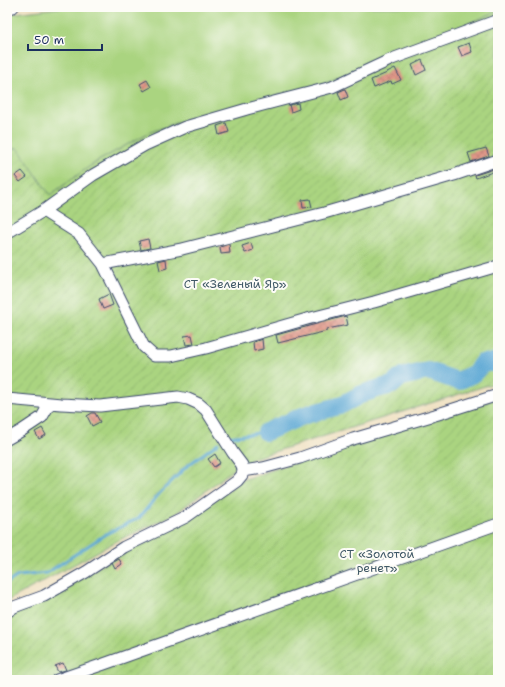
<svg xmlns="http://www.w3.org/2000/svg" width="505" height="687" font-family="'Shantell Sans',sans-serif">
<defs>
<pattern id="garden-furrows" width="10" height="10" patternUnits="userSpaceOnUse"><rect width="10" height="10" fill="#aad480"/><path d="M-1 1l2-2M0 10L10 0M9 11l2-2" fill="none" stroke="#92b671"/></pattern>
<pattern id="building-cross-hatch" width="8" height="8" patternUnits="userSpaceOnUse"><rect width="8" height="8" fill="#e09687"/><path d="M0 0l8 8M0 8l8-8" fill="none" stroke="#b57b72"/></pattern>
</defs>
<rect width="100%" height="100%" fill="#fdfcf7"/>
<filter id="ink" filterUnits="userSpaceOnUse"><feTurbulence type="fractalNoise" baseFrequency=".025" numOctaves="2"/><feDisplacementMap in="SourceGraphic" scale="8" xChannelSelector="R" yChannelSelector="G"/><feConvolveMatrix kernelMatrix="1 2 1 2 8 2 1 2 1" color-interpolation-filters="sRGB"/></filter>
<filter id="wash" filterUnits="userSpaceOnUse"><feTurbulence type="fractalNoise" baseFrequency=".012" numOctaves="4" result="noise"/><feDisplacementMap in="SourceGraphic" scale="16" xChannelSelector="R" yChannelSelector="G"/><feGaussianBlur stdDeviation="0.9" result="paint"/><feColorMatrix in="noise" values="0 0 0 0 0 0 0 0 0 0 0 0 0 0 0 0 0 1.4 0 .05"/><feComposite in="paint" operator="in"/></filter>
<g filter="url(#wash)">
<rect width="100%" height="100%" fill="#eedebc"/>
<!-- grass -->
<path fill="#aad480" stroke="#62826f" d="M 66,7 L 494,7 L 496,12 L 327,82 L 179,122 L 148,133 L 93,164 L 49,196 L 18,149 L 7,150 L 7,14 Z"/>
<!-- garden -->
<path fill="url(#garden-furrows)" stroke="#62826f" d="M 494,7 L 498,7 L 498,382 L 254,458 L 233,470 L 175,514 L 117,541 L 7,601 L 7,150 L 18,148 L 50,195 L 93,164 L 148,133 L 179,122 L 327,82 L 496,12 Z
M 498,398 L 498,680 L 7,680 L 7,619 L 11,614 L 46,601 L 103,564 L 183,523 L 242,480 L 351,444 Z"/>
<g fill="none" stroke-linecap="round" stroke-linejoin="round">
<!-- stream -->
<path stroke="#5ba7d4" stroke-width="3" d="M 228,437 L 266,432
M 7,583 L 18,576 L 47,573 L 106,534 L 139,518 L 159,494 L 187,466 L 218,443"/>
<!-- river -->
<path stroke="#5ba7d4" stroke-width="18" d="M 266,432 L 305,415 L 339,406 L 362,394 L 380,388 L 392,385 L 401,377 L 428,371 L 458,381 L 475,373 L 482,363 L 494,363 L 498,362"/>
</g>
<g id="blocks">
<!-- building -->
<path fill="url(#building-cross-hatch)" d="M 469,43 L 472,52 L 462,56 L 458,47 Z
M 422,60 L 426,70 L 416,75 L 412,65 Z
M 395,68 L 401,80 L 392,84 L 391,81 L 374,88 L 371,80 L 387,73 L 387,72 Z
M 147,80 L 151,87 L 144,91 L 140,84 Z
M 345,89 L 348,97 L 341,100 L 338,92 Z
M 298,103 L 299,109 L 291,112 L 289,105 Z
M 226,123 L 229,132 L 219,135 L 217,126 Z
M 486,148 L 489,156 L 471,162 L 468,153 Z
M 494,169 L 495,171 L 476,178 L 475,175 Z
M 22,171 L 27,177 L 20,182 L 15,176 Z
M 310,199 L 312,207 L 303,208 L 302,200 Z
M 148,239 L 150,248 L 141,250 L 139,241 Z
M 251,243 L 253,250 L 245,253 L 242,246 Z
M 229,244 L 230,253 L 221,254 L 220,247 Z
M 166,259 L 167,268 L 160,270 L 158,261 Z
M 109,294 L 113,305 L 103,309 L 99,299 Z
M 346,316 L 348,325 L 327,329 L 327,331 L 278,343 L 276,335 Z
M 192,335 L 194,344 L 186,345 L 184,336 Z
M 262,339 L 263,349 L 254,351 L 253,342 Z
M 92,413 L 95,413 L 100,422 L 92,426 L 87,416 Z
M 42,428 L 46,435 L 39,439 L 35,432 Z
M 215,454 L 220,463 L 214,467 L 208,459 Z
M 119,559 L 122,564 L 115,569 L 112,563 Z
M 63,663 L 66,670 L 58,672 L 55,666 Z"/>
</g>
</g>
<g filter="url(#ink)">
<use href="#blocks" fill-opacity="0" stroke="#3b496c" stroke-width="1"/>
<g fill="none" stroke-linecap="round" stroke-linejoin="round">
<!-- minor casing -->
<g stroke="#3b496c" stroke-width="13">
<path id="minor" d="M 7,8 L 13,7
M 43,211 L 79,234 L 103,264 L 144,347 L 154,356 L 171,356 L 206,348 L 307,319 L 374,302 L 498,266
M 7,233 L 43,211 L 93,175 L 145,145 L 185,127 L 247,109 L 332,87 L 392,59 L 498,20
M 103,264 L 182,249 L 324,213 L 454,175 L 498,160
M 7,399 L 61,404 L 100,406 L 178,397 L 188,399 L 199,404 L 206,410 L 233,453 L 242,465 L 243,471 L 242,475 L 237,481 L 186,517 L 124,547 L 86,572 L 44,596 L 14,607 L 7,612
M 7,439 L 21,431 L 42,417 L 50,403
M 243,471 L 263,468 L 300,458 L 353,439 L 435,415 L 498,395
M 57,680 L 104,664 L 498,524"/>
</g>
<!-- minor -->
<use href="#minor" stroke="#fff" stroke-width="11"/>
</g>
</g>
<g text-anchor="middle" dominant-baseline="central" stroke-width="4" stroke-linejoin="round" paint-order="stroke">
<!-- park labels -->
<g font-size="12" fill="#3f5866" stroke="#fdfcf7">
<text x="235" y="284">СТ «Зеленый Яр»</text>
<text x="377" y="554">СТ «Золотой<tspan x="377" dy="14">ренет»</tspan></text>
</g>
</g>
<!-- margin -->
<rect width="505" height="687" fill="none" stroke="#fdfcf7" stroke-width="24"/>
<!-- scale -->
<path d="M28 44v6h74v-6" fill="none" stroke="#1b2f5e" stroke-width="2"/>
<text x="34" y="44" font-size="12" fill="#1b2f5e" stroke="#fdfcf7" stroke-width="3" paint-order="stroke">50 m</text>
</svg>
